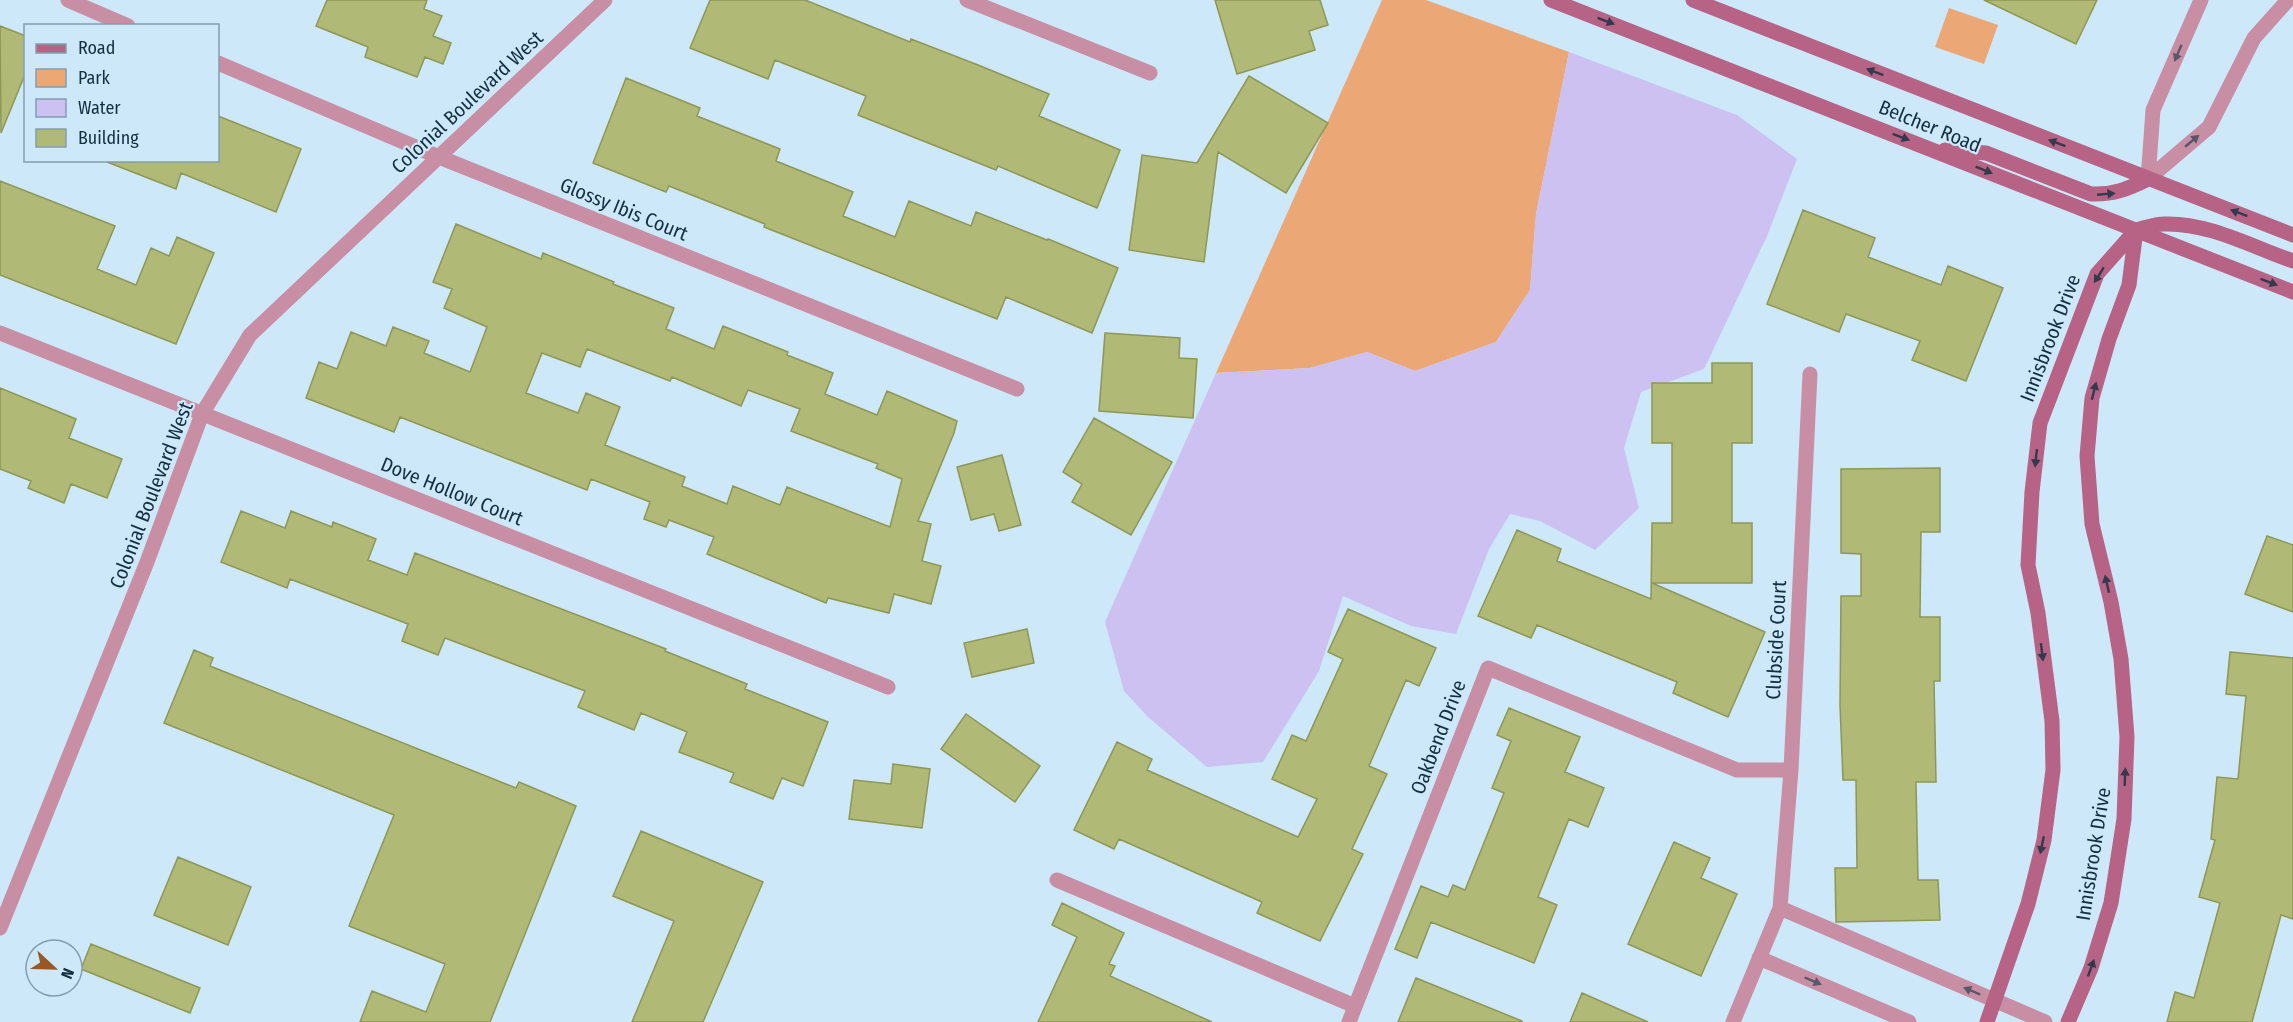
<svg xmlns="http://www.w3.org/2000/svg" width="2293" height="1022" font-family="'Fira Sans Condensed',sans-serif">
<rect width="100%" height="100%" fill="#cde8f9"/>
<!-- green -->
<path fill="#eca777" d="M 1382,0 L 1426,0 L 1569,52 L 1536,214 L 1530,290 L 1496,342 L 1415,371 L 1367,352 L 1310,368 L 1216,373 Z
M 1949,8 L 1998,25 L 1984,64 L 1935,47 Z"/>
<!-- water -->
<path fill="#ccc1f1" d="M 1569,52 L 1737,115 L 1797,159 L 1767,236 L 1704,369 L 1641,392 L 1624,448 L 1639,508 L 1595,550 L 1540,521 L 1510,514 L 1489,549 L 1456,634 L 1411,626 L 1343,596 L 1319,671 L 1263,762 L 1207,767 L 1148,717 L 1124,691 L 1105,622 L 1216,373 L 1310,368 L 1367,352 L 1415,371 L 1496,342 L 1530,290 L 1536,214 Z"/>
<!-- building -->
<path fill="#b0b976" stroke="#8e9755" stroke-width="1.5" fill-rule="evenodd" d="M 327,0 L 427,0 L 424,9 L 442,16 L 433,36 L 451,43 L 443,64 L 425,57 L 417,77 L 365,57 L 368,47 L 316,26 Z
M 710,0 L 805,0 L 910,42 L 911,39 L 978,65 L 1049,94 L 1039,116 L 1120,150 L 1097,208 L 998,166 L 996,170 L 858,115 L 866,96 L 775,60 L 768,79 L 690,48 Z
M 1215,0 L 1320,0 L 1328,25 L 1309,31 L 1315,50 L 1237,74 Z
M 1984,0 L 2097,0 L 2076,44 Z
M 0,26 L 26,36 L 26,72 L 1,133 Z
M 1249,76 L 1328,123 L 1286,193 L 1218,152 L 1204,262 L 1129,250 L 1142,155 L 1197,163 Z
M 626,78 L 700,108 L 697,116 L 780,149 L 776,161 L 853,192 L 843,216 L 895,237 L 909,201 L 971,226 L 976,212 L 1047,240 L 1048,239 L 1118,268 L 1092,333 L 1006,297 L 997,319 L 764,227 L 765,224 L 669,186 L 666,192 L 593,163 Z
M 218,116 L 301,149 L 276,212 L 181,173 L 176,189 L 107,162 L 218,160 Z
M 0,181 L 115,226 L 97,269 L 136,285 L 151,248 L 169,256 L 177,237 L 214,253 L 176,344 L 0,275 Z
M 1803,210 L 1875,238 L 1868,257 L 1941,285 L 1948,266 L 2003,288 L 1966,381 L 1912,360 L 1920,341 L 1846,314 L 1839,332 L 1767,304 Z
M 456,224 L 541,259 L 543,253 L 614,282 L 613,284 L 674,308 L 666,329 L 714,349 L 723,326 L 788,352 L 787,355 L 833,373 L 825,394 L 877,415 L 887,391 L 957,421 L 954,433 L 918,521 L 931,524 L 922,561 L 941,566 L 931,604 L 894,594 L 889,613 L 828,598 L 826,603 L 707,554 L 714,537 L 669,520 L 666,527 L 644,519 L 650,502 L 591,479 L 587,490 L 400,417 L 394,432 L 306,398 L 319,362 L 337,369 L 351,332 L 386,346 L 393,327 L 429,341 L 424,353 L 470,372 L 487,327 L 444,308 L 452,289 L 433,282 ZM 587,349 L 670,381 L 672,377 L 741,406 L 748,390 L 800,409 L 791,431 L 878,464 L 876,468 L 902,479 L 890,527 L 787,487 L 780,505 L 733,486 L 727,504 L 682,486 L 685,477 L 605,445 L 620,407 L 586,393 L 578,413 L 526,393 L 542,353 L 580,367 Z
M 1105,333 L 1180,338 L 1179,358 L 1197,359 L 1193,418 L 1099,411 Z
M 1712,363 L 1752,363 L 1752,443 L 1732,443 L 1732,523 L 1752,523 L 1752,583 L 1652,583 L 1765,632 L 1728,717 L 1673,693 L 1677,682 L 1537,625 L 1531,638 L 1478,616 L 1517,530 L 1561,549 L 1557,561 L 1651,599 L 1652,523 L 1672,523 L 1672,443 L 1652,443 L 1652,383 L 1712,383 Z
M 0,388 L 76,419 L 69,438 L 122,459 L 107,498 L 71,484 L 64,503 L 28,488 L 31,481 L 0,469 Z
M 1094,418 L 1172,462 L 1131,535 L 1072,502 L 1082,484 L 1063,472 Z
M 1002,455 L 1021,525 L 999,531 L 994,514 L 971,520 L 957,467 Z
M 1940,468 L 1940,532 L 1921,532 L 1920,617 L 1940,617 L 1940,681 L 1934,681 L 1936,782 L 1916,782 L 1918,880 L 1938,880 L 1940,920 L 1836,922 L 1835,868 L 1857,868 L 1856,780 L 1843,780 L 1840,705 L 1841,596 L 1861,596 L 1861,554 L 1841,553 L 1841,469 Z
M 241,511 L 285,528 L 291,511 L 332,527 L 333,522 L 376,539 L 368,560 L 407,575 L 415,553 L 666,649 L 665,651 L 747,684 L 745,689 L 828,722 L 803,786 L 782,778 L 773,799 L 730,782 L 734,773 L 679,752 L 687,732 L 641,713 L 634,730 L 578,707 L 585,691 L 445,638 L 438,655 L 402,641 L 408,624 L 290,579 L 287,588 L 221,562 Z
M 2267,536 L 2293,545 L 2293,612 L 2245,594 Z
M 1348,609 L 1436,648 L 1419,686 L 1406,680 L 1369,766 L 1387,774 L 1352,849 L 1363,854 L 1320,941 L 1257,913 L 1262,902 L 1119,839 L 1114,849 L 1074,830 L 1117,742 L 1152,759 L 1147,770 L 1298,837 L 1317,799 L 1272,779 L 1292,735 L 1306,741 L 1343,659 L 1328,652 Z
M 1027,629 L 1034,663 L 972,677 L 964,643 Z
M 194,650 L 213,658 L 210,666 L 516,788 L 519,782 L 576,806 L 490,1022 L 360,1022 L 372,991 L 426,1012 L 445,964 L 349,926 L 394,815 L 164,723 Z
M 2230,652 L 2293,658 L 2293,919 L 2281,915 L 2252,1022 L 2167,1022 L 2175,992 L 2194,998 L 2220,903 L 2199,897 L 2215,840 L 2211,839 L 2217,777 L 2238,779 L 2246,696 L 2226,694 Z
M 1509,708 L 1580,737 L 1565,772 L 1604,788 L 1588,827 L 1569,819 L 1538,897 L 1557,905 L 1534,963 L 1431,922 L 1417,958 L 1395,949 L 1421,886 L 1448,897 L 1453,885 L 1465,890 L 1504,793 L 1492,788 L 1511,741 L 1497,735 Z
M 966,714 L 1040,766 L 1015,802 L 941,749 Z
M 893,764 L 930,769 L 922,828 L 849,819 L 854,780 L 891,784 Z
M 641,831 L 763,882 L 703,1022 L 632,1022 L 674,921 L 613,896 Z
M 1674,842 L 1710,858 L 1701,878 L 1737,894 L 1701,976 L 1628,944 Z
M 178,857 L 251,887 L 228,945 L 154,915 Z
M 1062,903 L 1124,933 L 1109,964 L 1115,966 L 1110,976 L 1212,1022 L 1038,1022 L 1077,937 L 1052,925 Z
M 91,944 L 200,988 L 190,1013 L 81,969 Z
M 1416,978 L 1522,1021 L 1522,1022 L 1398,1022 Z
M 1582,993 L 1648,1022 L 1570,1022 Z"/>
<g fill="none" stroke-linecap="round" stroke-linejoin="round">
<!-- street -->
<path stroke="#c88ea4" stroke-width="15" d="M 68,0 L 128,26
M 967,0 L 1150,73
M 218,63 L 439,157 L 1017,389
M 2148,179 L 2209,127 L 2254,38 L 2288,0
M 2148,179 L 2153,110 L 2201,0
M 0,333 L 888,687
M 1057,880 L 1355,1006
M 1780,908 L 2045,1022
M 0,928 L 147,562 L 202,414 L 250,335 L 605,0
M 1759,958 L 1909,1022
M 1349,1022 L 1488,668 L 1737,770 L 1791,770
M 1733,1022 L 1780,908 L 1791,770 L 1810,374"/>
<!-- secondary -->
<path stroke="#b66385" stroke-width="15" d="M 1551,0 L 2293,292
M 1693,0 L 2293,235
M 1945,150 L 1986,153 L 2091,194 C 2113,195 2128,189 2148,179
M 2136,230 C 2145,228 2155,224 2163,224 C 2208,222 2252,247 2293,261
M 1987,1022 L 2028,904 L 2044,840 L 2053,770 L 2052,721 L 2038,613 L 2028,565 L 2032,492 L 2040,423 L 2097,274 L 2136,230
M 2068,1022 L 2091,968 L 2111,903 L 2124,819 L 2127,737 L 2121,659 L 2111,602 L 2092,524 L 2087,456 L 2092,398 L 2109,339 L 2129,285 L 2136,230"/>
</g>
<!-- one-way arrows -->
<defs><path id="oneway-solid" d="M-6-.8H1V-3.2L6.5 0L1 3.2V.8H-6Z" transform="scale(1.5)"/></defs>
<g fill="#343a4e">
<use href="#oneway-solid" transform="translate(1606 21) rotate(21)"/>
<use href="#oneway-solid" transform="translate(1875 72) rotate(-159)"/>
<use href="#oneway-solid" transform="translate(1901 137) rotate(21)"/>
<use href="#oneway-solid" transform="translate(2057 143) rotate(-159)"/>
<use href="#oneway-solid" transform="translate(1984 170) rotate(22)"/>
<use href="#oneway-solid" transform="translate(2106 194) rotate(-5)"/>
<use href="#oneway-solid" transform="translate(2239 213) rotate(-159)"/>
<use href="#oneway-solid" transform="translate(2099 275) rotate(122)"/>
<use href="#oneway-solid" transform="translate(2269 282) rotate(21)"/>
<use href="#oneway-solid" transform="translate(2094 391) rotate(-76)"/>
<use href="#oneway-solid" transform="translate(2036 458) rotate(96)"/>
<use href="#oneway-solid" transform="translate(2107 584) rotate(-103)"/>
<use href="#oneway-solid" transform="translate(2042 652) rotate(83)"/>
<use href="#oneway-solid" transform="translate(2125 777) rotate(-88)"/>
<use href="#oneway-solid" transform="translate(2042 845) rotate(102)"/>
<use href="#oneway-solid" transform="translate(2091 968) rotate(-70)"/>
</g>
<g fill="#5b5668">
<use href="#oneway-solid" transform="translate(2178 53) rotate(113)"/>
<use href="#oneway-solid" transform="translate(2192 141) rotate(-40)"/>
<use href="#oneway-solid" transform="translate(1813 981) rotate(23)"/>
<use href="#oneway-solid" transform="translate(1972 991) rotate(-157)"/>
</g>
<g text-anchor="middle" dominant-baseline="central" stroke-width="4.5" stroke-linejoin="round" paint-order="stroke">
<!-- street labels -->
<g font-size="20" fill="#133040" stroke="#cde8f9">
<text transform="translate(467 102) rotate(-43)">Colonial Boulevard West</text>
<text transform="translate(1930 126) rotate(22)">Belcher Road</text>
<text transform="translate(624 209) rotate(22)">Glossy Ibis Court</text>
<text transform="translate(2050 338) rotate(-69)">Innisbrook Drive</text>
<text transform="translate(452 491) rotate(22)">Dove Hollow Court</text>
<text transform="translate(151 495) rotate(-69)">Colonial Boulevard West</text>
<text transform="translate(1776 640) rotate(-87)">Clubside Court</text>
<text transform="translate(1438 737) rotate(-69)">Oakbend Drive</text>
<text transform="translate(2093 854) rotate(-81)">Innisbrook Drive</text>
</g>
</g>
<!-- legend -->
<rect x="24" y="24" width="195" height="138" fill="#cde8f9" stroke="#839eaf" stroke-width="1.5"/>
<rect x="36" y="44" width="30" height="9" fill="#b66385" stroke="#839eaf" stroke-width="1.5"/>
<text x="78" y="54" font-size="18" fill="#133040">Road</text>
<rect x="36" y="69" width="30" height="18" fill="#eca777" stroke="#839eaf" stroke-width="1.5"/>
<text x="78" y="84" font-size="18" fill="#133040">Park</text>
<rect x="36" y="99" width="30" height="18" fill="#ccc1f1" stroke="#839eaf" stroke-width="1.5"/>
<text x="78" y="114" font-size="18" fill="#133040">Water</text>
<rect x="36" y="129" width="30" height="18" fill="#b0b976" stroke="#839eaf" stroke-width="1.5"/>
<text x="78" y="144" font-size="18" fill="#133040">Building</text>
<!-- north arrow -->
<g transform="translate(54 968) rotate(112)"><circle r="28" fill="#cde8f9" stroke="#839eaf" stroke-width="1.5"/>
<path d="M0-4.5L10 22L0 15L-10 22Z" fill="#985724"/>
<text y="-9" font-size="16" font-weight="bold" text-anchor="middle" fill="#133040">N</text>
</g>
</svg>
